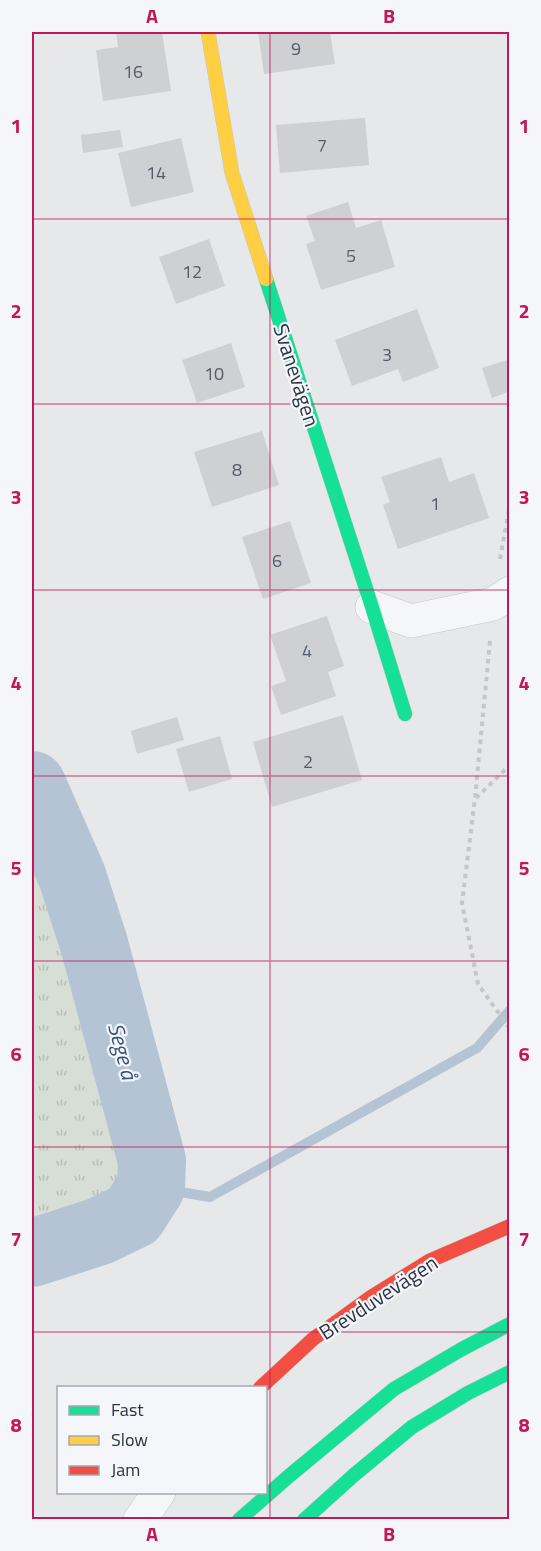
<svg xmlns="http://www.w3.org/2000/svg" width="541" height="1551" font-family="'Titillium Web',sans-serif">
<defs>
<pattern id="grass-tufts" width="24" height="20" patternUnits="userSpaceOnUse" patternTransform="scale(1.5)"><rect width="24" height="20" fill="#d6ded6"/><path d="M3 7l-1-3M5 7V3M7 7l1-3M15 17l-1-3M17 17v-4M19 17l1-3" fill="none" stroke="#b8bfb9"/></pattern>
</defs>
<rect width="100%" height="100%" fill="#e6e8ea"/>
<!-- grass -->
<path fill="url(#grass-tufts)" d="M 32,785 L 72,876 L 94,944 L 152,1161 L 151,1187 L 133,1215 L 100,1231 L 32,1253 Z"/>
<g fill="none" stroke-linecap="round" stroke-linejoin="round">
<!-- stream -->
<path stroke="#b4c4d5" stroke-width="10" d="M 151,1187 L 210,1197 L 477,1048 L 510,1010"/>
<!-- river -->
<path stroke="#b4c4d5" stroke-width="68" d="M 32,785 L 72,876 L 94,944 L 152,1161 L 151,1187 L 133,1215 L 100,1231 L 32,1253"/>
</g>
<!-- building -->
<path fill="#ced0d3" d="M 116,32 L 162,32 L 171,91 L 103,101 L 96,50 L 118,47 Z
M 258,32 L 330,32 L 335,64 L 264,74 Z
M 365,118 L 369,165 L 280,173 L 276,125 Z
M 120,130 L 123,147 L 83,153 L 81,135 Z
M 181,138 L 194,192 L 131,207 L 118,153 Z
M 348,202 L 356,228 L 381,220 L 395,267 L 321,290 L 306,244 L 315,241 L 306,216 Z
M 209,239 L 225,286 L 176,304 L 159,257 Z
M 417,309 L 439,368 L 403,382 L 398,369 L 352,386 L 335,340 Z
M 231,343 L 245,387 L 197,403 L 182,360 Z
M 510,359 L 510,391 L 492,398 L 482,368 Z
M 262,431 L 279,485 L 212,507 L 194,452 Z
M 441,457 L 449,482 L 474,473 L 489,518 L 398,549 L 383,505 L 390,502 L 381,477 Z
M 290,521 L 311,583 L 263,599 L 242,537 Z
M 327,616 L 344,666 L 328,672 L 336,696 L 281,715 L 271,686 L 286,681 L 270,635 Z
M 343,715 L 362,780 L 272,807 L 253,742 Z
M 177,717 L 184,740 L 137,754 L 131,731 Z
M 220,736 L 232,779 L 189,792 L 176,749 Z"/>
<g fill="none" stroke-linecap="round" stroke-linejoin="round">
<!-- street casing -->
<g stroke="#c4c6c8" stroke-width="34">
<path id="street" d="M 372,607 L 411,621 L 493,604 L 510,593
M 140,1520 L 159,1492"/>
</g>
<!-- fast casing -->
<g stroke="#c4c6c8" stroke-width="15">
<path id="fast" d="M 266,279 L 372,607 L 405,714
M 239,1520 L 289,1476 L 394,1389 L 462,1349 L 510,1324
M 304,1520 L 354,1475 L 412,1427 L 468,1393 L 510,1372"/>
</g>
<!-- slow casing -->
<g stroke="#c4c6c8" stroke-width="15">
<path id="slow" d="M 208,32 L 232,173 L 266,279"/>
</g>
<!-- jam casing -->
<g stroke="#c4c6c8" stroke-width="15">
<path id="jam" d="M 260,1388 L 313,1339 L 371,1297 L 429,1261 L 510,1226"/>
</g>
<!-- path -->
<path stroke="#c5c6ca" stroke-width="4" stroke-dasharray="4.5 4.5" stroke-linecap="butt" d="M 500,559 L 510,504
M 490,641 L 475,798 L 462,903 L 478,984 L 510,1029
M 476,798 L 510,765"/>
<!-- street -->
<use href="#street" stroke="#f5f6f7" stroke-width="33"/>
<!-- fast -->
<use href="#fast" stroke="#16e098" stroke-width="14"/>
<!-- slow -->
<use href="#slow" stroke="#ffcf43" stroke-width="14"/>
<!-- jam -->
<use href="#jam" stroke="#f24e42" stroke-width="14"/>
</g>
<!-- grid -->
<path fill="none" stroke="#c2185b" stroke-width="1.5" stroke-opacity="0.55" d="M 270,32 L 270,1520M 32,219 L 510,219M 32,404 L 510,404M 32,590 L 510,590M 32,776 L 510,776M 32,961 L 510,961M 32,1147 L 510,1147M 32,1332 L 510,1332"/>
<g text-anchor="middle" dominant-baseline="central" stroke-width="4.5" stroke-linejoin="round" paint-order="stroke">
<!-- number labels -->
<g font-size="18" fill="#545c69">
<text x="296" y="48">9</text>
<text x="133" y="71">16</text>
<text x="322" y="145">7</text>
<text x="156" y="172">14</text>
<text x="351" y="255">5</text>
<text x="192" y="271">12</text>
<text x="387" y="354">3</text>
<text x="214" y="373">10</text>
<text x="237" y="469">8</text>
<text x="435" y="503">1</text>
<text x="277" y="560">6</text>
<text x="307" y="650">4</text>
<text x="308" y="761">2</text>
</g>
<!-- street labels -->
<g font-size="21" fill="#2b3445" stroke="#f4f6f9">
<text transform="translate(297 375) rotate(72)">Svanevägen</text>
<text transform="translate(378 1297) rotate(-33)">Brevduvevägen</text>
</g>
<!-- water labels -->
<g font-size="22" font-style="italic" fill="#34527a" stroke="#f4f6f9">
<text transform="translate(123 1051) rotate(75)">Sege å</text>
</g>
</g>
<!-- border -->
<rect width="541" height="1551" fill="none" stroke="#f4f6f9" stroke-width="66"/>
<!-- legend -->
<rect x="57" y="1386" width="210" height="108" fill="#f4f6f9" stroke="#a4a8b1" stroke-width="1.5"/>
<rect x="69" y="1406" width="30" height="9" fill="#16e098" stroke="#a4a8b1" stroke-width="1.5"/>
<text x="111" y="1416" font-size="18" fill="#2b3445">Fast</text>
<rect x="69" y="1436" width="30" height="9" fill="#ffcf43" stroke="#a4a8b1" stroke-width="1.5"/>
<text x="111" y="1446" font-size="18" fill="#2b3445">Slow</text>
<rect x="69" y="1466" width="30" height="9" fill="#f24e42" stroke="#a4a8b1" stroke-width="1.5"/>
<text x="111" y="1476" font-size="18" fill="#2b3445">Jam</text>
<rect x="33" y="33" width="475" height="1485" fill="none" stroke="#c2185b" stroke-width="2"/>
<g font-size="20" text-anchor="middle" font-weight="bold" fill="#c2185b">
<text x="152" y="23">A</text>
<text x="389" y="23">B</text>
<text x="16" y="133">1</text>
<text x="524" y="133">1</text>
<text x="16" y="318">2</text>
<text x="524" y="318">2</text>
<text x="16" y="504">3</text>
<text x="524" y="504">3</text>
<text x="16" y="690">4</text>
<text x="524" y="690">4</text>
<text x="16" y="875">5</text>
<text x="524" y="875">5</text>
<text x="16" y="1061">6</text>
<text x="524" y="1061">6</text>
<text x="16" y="1246">7</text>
<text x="524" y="1246">7</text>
<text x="16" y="1432">8</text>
<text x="524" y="1432">8</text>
<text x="152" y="1541">A</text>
<text x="389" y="1541">B</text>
</g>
</svg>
